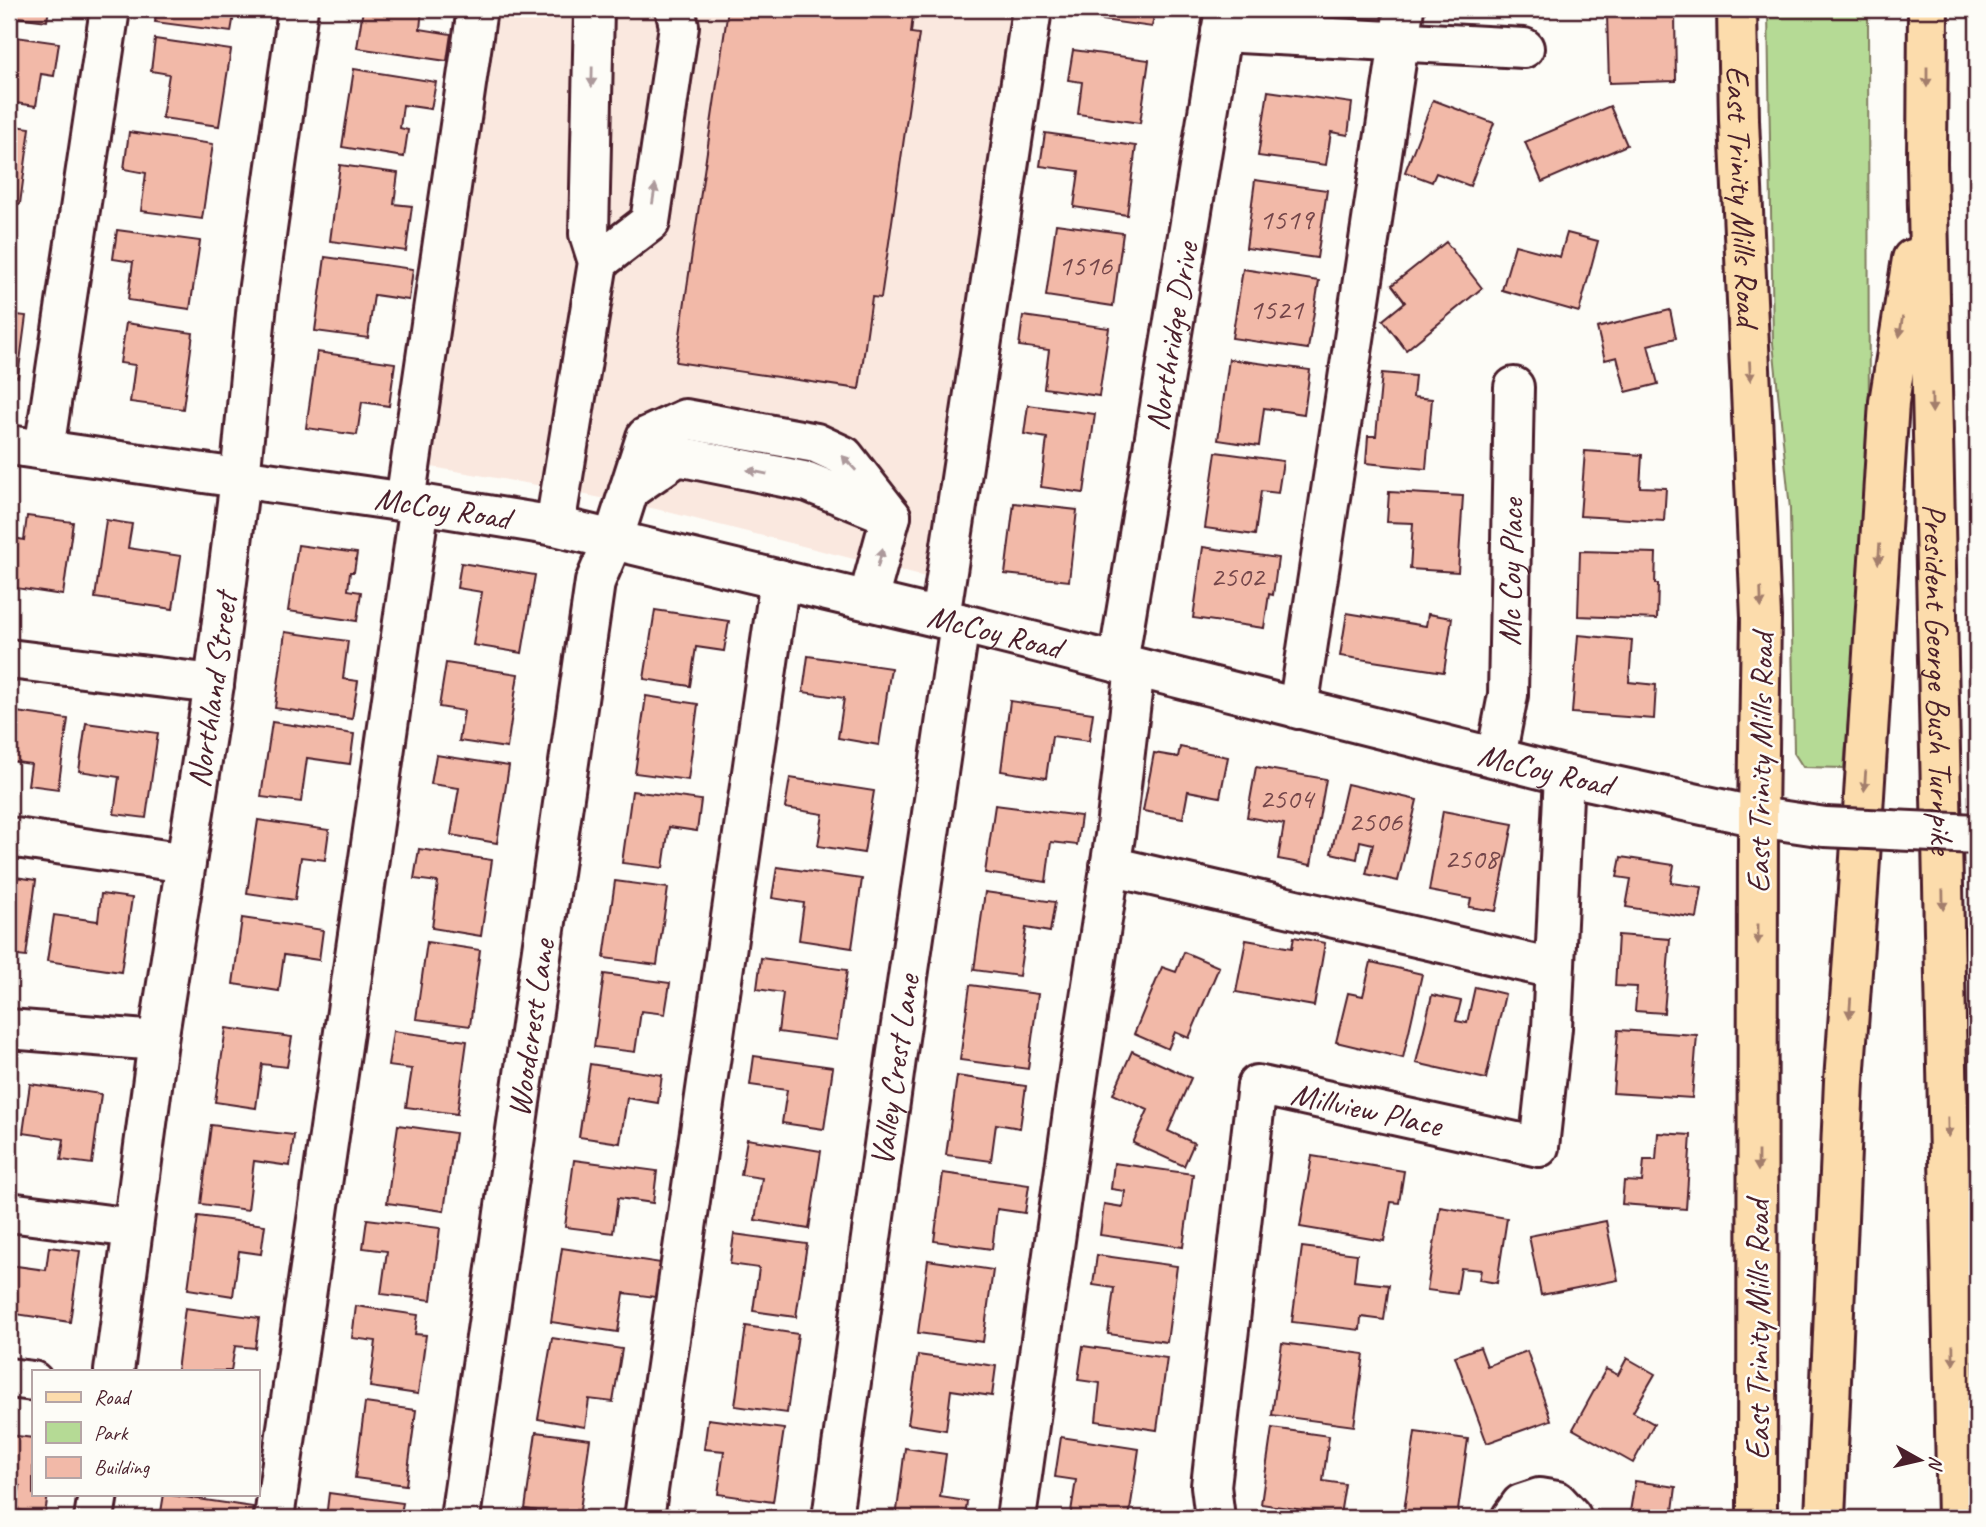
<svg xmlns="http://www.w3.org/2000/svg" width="1986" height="1527" font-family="Caveat,sans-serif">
<rect width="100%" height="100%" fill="#fdfcf7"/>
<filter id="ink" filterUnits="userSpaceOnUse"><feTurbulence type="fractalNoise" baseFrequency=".0143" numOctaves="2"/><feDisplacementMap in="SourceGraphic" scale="14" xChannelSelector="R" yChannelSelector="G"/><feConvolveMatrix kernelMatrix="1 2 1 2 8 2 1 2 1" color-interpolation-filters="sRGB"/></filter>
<g filter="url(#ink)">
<!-- built -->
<path fill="#fae8df" d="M 496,9 L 1020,9 L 937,580 L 656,509 L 531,484 L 426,466 Z"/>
<!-- green -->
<path fill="#b5da95" stroke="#807c60" stroke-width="2" d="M 1768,9 L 1868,9 L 1869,471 L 1844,768 L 1803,767 L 1794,753 L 1790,509 L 1773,343 Z"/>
<!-- building -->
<path fill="#f2b9a8" stroke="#4a1f2b" stroke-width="2" d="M 9,9 L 49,9 L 47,21 L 9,16 Z
M 157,9 L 235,9 L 231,32 L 155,22 Z
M 363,9 L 422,9 L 420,29 L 451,34 L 447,61 L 357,48 Z
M 728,9 L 868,9 L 913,15 L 911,33 L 919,34 L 881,298 L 872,297 L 859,389 L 676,362 Z
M 1081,9 L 1155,9 L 1152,27 L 1080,17 Z
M 1675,13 L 1676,81 L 1609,83 L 1607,15 Z
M 9,36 L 59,43 L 54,76 L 41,74 L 36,106 L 9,102 Z
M 155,39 L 231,50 L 219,126 L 162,118 L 169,74 L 151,71 Z
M 1073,50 L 1149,60 L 1140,123 L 1078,114 L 1082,82 L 1068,80 Z
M 354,69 L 436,82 L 431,109 L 403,105 L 400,128 L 408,130 L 404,157 L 342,147 Z
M 1268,91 L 1352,103 L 1348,135 L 1331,132 L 1326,165 L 1258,156 Z
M 1433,100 L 1494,123 L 1470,186 L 1436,173 L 1432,182 L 1405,172 Z
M 1610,106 L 1627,145 L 1542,182 L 1525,142 Z
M 9,125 L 30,128 L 20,204 L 9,203 Z
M 129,132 L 213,144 L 202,219 L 141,211 L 146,173 L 124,169 Z
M 1045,133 L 1136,146 L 1127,215 L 1074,207 L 1079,171 L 1040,166 Z
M 340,165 L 398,173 L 394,204 L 412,206 L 406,251 L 330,241 Z
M 1255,180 L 1327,190 L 1317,258 L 1246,248 Z
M 1056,224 L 1123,233 L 1113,306 L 1046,296 Z
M 117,230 L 200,241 L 190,309 L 128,300 L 133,262 L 113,259 Z
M 1567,233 L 1598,241 L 1579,312 L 1502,290 L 1515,245 L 1560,257 Z
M 1446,242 L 1482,288 L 1406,350 L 1383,320 L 1405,302 L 1392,285 Z
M 325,257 L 413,269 L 409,300 L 374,295 L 368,338 L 315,331 Z
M 1243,269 L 1319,281 L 1308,349 L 1232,338 Z
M 9,273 L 17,274 L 14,297 L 9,296 Z
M 1670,310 L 1676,338 L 1648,345 L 1658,384 L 1626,392 L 1617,357 L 1605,360 L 1597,328 Z
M 9,314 L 26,316 L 18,377 L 9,375 Z
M 1023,316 L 1109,328 L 1099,396 L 1044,388 L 1049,350 L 1019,346 Z
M 126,323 L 193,333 L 183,409 L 130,402 L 135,365 L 120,363 Z
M 317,352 L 395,363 L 389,406 L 362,402 L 357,435 L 306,428 Z
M 1229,359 L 1310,370 L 1304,414 L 1264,408 L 1259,446 L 1218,440 Z
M 1382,373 L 1415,376 L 1413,397 L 1432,399 L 1426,469 L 1366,463 L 1368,436 L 1376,436 Z
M 1028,405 L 1095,414 L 1084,493 L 1041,487 L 1047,438 L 1024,434 Z
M 1585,451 L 1642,455 L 1640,487 L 1666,488 L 1664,521 L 1580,516 Z
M 1216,452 L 1283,461 L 1278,493 L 1261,491 L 1255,535 L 1205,528 Z
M 1389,492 L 1463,496 L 1458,572 L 1410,569 L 1413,523 L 1387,522 Z
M 1014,503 L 1077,510 L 1069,581 L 1005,574 Z
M 27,516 L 73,522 L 63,595 L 9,587 L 9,537 L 24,540 Z
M 106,520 L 132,524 L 128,548 L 181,556 L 173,609 L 95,598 Z
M 298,545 L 357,553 L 354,572 L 350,572 L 348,590 L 361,592 L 357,621 L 288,611 Z
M 1203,547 L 1278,558 L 1273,595 L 1269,594 L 1264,628 L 1193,618 Z
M 1580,551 L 1656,553 L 1655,584 L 1658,584 L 1657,619 L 1578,616 Z
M 461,563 L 535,575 L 522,653 L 473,645 L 482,592 L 457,588 Z
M 655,610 L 729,621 L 724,651 L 696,647 L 690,686 L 644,679 Z
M 1347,613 L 1426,626 L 1428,614 L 1452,618 L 1444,672 L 1340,656 Z
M 285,632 L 348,641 L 343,679 L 358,681 L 352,719 L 275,708 Z
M 1578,635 L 1632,640 L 1629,682 L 1656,685 L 1654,719 L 1572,713 Z
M 808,656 L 891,668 L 879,745 L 838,738 L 844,698 L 803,692 Z
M 446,663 L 518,674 L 507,748 L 459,741 L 464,711 L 439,707 Z
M 646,696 L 698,704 L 688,780 L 635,773 Z
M 1010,701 L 1093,713 L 1089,741 L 1052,736 L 1046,778 L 1001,771 Z
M 9,711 L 68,719 L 58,789 L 28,785 L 31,764 L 9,761 Z
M 272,722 L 354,734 L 350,764 L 307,758 L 301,802 L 261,797 Z
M 86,723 L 158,733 L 146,818 L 114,814 L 119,777 L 79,771 Z
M 1180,747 L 1228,757 L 1220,797 L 1188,791 L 1183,818 L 1143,811 L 1154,753 L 1178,757 Z
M 436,755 L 509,766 L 497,843 L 451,835 L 459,788 L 431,784 Z
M 1256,767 L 1326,779 L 1311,865 L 1278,859 L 1284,824 L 1247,817 Z
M 790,778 L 874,791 L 864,853 L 818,846 L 823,814 L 785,808 Z
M 1347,784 L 1417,800 L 1398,881 L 1366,874 L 1373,844 L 1360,841 L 1357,859 L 1331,853 Z
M 632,791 L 701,800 L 697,831 L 669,827 L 663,868 L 622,863 Z
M 995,805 L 1081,816 L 1077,845 L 1051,842 L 1046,882 L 985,873 Z
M 1443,811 L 1513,824 L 1496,911 L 1469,907 L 1471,899 L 1429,891 Z
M 258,820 L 329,830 L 325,860 L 301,857 L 295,900 L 247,893 Z
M 419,849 L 492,860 L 481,936 L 432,928 L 438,882 L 414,879 Z
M 1621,857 L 1674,865 L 1671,883 L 1702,887 L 1697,918 L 1626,907 L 1631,879 L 1617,877 Z
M 777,867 L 862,879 L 852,948 L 799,940 L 804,903 L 772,898 Z
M 9,876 L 36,880 L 26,957 L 9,955 Z
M 615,881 L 668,888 L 657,965 L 604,958 Z
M 985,892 L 1055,902 L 1050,932 L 1026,928 L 1019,976 L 974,970 Z
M 101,894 L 132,898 L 121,972 L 47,961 L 54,915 L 98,921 Z
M 242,918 L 323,930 L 319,960 L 284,955 L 279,991 L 233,984 Z
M 1618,935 L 1670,939 L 1664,1013 L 1635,1011 L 1637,987 L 1615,986 Z
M 1294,937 L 1325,943 L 1314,1006 L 1236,992 L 1246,940 L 1292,948 Z
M 427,942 L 480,950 L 470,1026 L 416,1019 Z
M 1184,952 L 1219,967 L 1189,1038 L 1175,1032 L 1168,1049 L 1134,1034 L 1162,967 L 1176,972 Z
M 761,958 L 847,970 L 837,1040 L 778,1032 L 783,993 L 757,989 Z
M 1371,962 L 1422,974 L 1403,1058 L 1336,1042 L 1348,993 L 1363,996 Z
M 604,974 L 670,983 L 665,1014 L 641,1011 L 635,1052 L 594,1047 Z
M 970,985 L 1038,994 L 1028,1069 L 960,1060 Z
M 1475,987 L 1505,994 L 1486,1079 L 1416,1063 L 1432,995 L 1461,1001 L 1456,1021 L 1467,1023 Z
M 226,1028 L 292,1037 L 287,1067 L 262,1064 L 256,1108 L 215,1102 Z
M 1618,1030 L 1697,1035 L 1692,1098 L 1613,1093 Z
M 393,1031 L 467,1041 L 457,1114 L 406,1107 L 412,1069 L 388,1066 Z
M 1132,1051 L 1191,1078 L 1168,1131 L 1194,1143 L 1184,1166 L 1133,1143 L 1148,1110 L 1113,1094 Z
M 754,1056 L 833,1067 L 824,1129 L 782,1123 L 787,1090 L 750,1085 Z
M 590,1064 L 662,1075 L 658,1103 L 627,1098 L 620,1143 L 579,1137 Z
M 957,1076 L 1026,1086 L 1020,1128 L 996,1124 L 991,1161 L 946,1155 Z
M 9,1081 L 15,1082 L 9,1125 Z
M 30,1084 L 101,1094 L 92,1164 L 61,1160 L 64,1139 L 23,1133 Z
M 211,1125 L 294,1135 L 290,1166 L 254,1161 L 248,1210 L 201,1204 Z
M 398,1125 L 455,1133 L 444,1211 L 387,1203 Z
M 1658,1133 L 1691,1135 L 1686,1209 L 1622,1204 L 1624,1181 L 1642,1182 L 1644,1160 L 1656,1160 Z
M 747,1139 L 821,1151 L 809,1229 L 755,1220 L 762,1178 L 741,1175 Z
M 1312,1156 L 1404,1171 L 1399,1203 L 1391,1202 L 1384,1241 L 1300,1227 Z
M 574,1160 L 657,1171 L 653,1203 L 618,1198 L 613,1233 L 565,1227 Z
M 1114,1163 L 1193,1174 L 1183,1247 L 1100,1235 L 1104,1204 L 1123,1207 L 1125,1191 L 1111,1189 Z
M 943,1173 L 1029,1185 L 1025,1213 L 997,1209 L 992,1249 L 934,1241 Z
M 1440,1207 L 1507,1218 L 1497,1283 L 1479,1280 L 1481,1270 L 1461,1268 L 1457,1294 L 1427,1290 Z
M 198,1216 L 265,1225 L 261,1254 L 239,1251 L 233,1296 L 188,1289 Z
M 367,1219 L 440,1228 L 431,1300 L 381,1294 L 387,1251 L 363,1248 Z
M 1606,1221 L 1618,1280 L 1541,1295 L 1529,1236 Z
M 734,1234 L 807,1244 L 796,1317 L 753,1311 L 759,1268 L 730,1264 Z
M 49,1247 L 80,1251 L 70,1322 L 9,1313 L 9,1265 L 46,1270 Z
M 1302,1247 L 1357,1254 L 1354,1281 L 1389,1285 L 1384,1320 L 1361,1317 L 1360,1330 L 1292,1322 Z
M 562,1248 L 661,1263 L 655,1297 L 624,1293 L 618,1332 L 551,1322 Z
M 1097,1255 L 1177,1266 L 1167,1342 L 1108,1334 L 1114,1288 L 1093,1285 Z
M 928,1260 L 993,1270 L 983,1342 L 918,1333 Z
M 356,1306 L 418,1315 L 415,1334 L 426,1335 L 418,1394 L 370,1387 L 376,1341 L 352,1338 Z
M 185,1308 L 259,1318 L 255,1348 L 235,1346 L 231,1371 L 177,1371 Z
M 746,1326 L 798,1334 L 787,1413 L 735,1406 Z
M 552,1338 L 622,1349 L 613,1402 L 589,1399 L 585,1427 L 538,1419 Z
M 1282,1343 L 1364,1354 L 1354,1426 L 1272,1415 Z
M 1083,1346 L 1167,1358 L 1157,1430 L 1096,1421 L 1100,1383 L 1078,1380 Z
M 1480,1347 L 1487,1366 L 1527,1351 L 1551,1420 L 1487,1443 L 1455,1356 Z
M 918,1355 L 996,1366 L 992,1396 L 951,1390 L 946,1430 L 908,1424 Z
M 1627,1358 L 1655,1374 L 1633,1412 L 1654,1424 L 1633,1463 L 1573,1429 L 1606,1369 L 1618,1375 Z
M 365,1403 L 416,1410 L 406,1485 L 355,1478 Z
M 708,1419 L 784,1429 L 773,1502 L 718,1494 L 724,1451 L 704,1449 Z
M 1272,1428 L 1329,1436 L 1323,1481 L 1345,1484 L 1340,1515 L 1261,1504 Z
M 536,1432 L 590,1439 L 579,1517 L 525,1509 Z
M 1415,1432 L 1468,1439 L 1457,1518 L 1403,1518 Z
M 9,1435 L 33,1438 L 33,1494 L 48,1494 L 45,1514 L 16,1510 L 20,1486 L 9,1484 Z
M 1061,1437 L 1139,1449 L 1129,1518 L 1070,1518 L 1076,1480 L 1055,1477 Z
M 905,1448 L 946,1454 L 940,1497 L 967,1501 L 965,1518 L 896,1518 Z
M 1635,1481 L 1676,1487 L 1672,1518 L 1629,1518 Z
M 329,1493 L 403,1503 L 400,1518 L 326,1518 Z
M 164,1494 L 253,1507 L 251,1518 L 160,1518 Z
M 686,1510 L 747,1518 L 684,1518 Z"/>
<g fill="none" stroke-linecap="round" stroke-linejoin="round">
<!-- minor casing -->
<g stroke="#4a1f2b" stroke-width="44">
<g id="minor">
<path d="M 1221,32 L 1524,48"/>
<path d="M 598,262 L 650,222 L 679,26 L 675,9"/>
<path id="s1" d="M 9,445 L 420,504 L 555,526 L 940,618 L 1564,775 L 1758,817 L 1825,827"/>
<path d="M 44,450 L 110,9"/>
<path d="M 629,490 L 678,456 L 808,482 L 889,515"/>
<path d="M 405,502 L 477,9"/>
<path d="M 555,526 L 598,262 L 589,234 L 594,9"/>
<path d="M 868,600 L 891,516"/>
<path d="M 940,618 L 1032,9"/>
<path d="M 9,659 L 214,684"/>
<path id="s2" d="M 1118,663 L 1225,9"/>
<path d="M 1298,709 L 1404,9"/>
<path id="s3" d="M 1496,757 L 1508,695 L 1514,387"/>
<path d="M 9,837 L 186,863"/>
<path d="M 1110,866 L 1554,969"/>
<path d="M 9,1029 L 158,1041"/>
<path d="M 9,1212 L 133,1228"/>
<path id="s4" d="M 114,1371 L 158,1041 L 214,684 L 240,479 L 258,293 L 298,9"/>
<path d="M 9,1378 L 33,1381"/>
<path d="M 94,1518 L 98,1494"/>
<path d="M 274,1518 L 420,504"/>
<path id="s5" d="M 460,1518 L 595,582 L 613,540 L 646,437 L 685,419 L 816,443 L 844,456 L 891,516"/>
<path d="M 644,1518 L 780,579"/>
<path id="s6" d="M 832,1518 L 897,1052 L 960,623"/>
<path d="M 1016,1518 L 1079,1069 L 1115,836 L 1135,668"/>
<path id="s7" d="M 1215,1518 L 1211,1486 L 1257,1085 L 1539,1147 L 1552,1028 L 1564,775"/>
<path d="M 1511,1518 L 1521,1504 L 1539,1498 L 1557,1501 L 1571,1516 L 1570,1518"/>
</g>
</g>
<!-- major casing -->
<g stroke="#4a1f2b" stroke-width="44">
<g id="major">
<path id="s8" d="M 1737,9 L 1739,120 L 1761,617 L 1758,817 L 1757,1518"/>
</g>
</g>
<!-- highway casing -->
<g stroke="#4a1f2b" stroke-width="44">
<g id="highway">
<path id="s9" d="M 1928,9 L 1927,163 L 1957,1518"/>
<path d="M 1825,1518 L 1844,1081 L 1858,890 L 1889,402 L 1912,259"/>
</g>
</g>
<!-- minor -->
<use href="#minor" stroke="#fdfcf7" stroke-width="38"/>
<!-- major -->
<use href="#major" stroke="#fcdcac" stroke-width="38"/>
<!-- highway -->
<use href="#highway" stroke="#fcdcac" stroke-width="38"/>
<!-- minor-bridge casing -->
<g stroke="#4a1f2b" stroke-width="44" stroke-linecap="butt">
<path id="minor-bridge" d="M 1825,827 L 1977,834"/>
</g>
<!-- minor-bridge -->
<use href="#minor-bridge" stroke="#fdfcf7" stroke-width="38"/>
</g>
<!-- one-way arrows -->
<defs><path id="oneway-solid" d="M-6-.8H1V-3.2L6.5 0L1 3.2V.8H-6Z" transform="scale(1.75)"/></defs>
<g fill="#ac999b">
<use href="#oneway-solid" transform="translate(592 77) rotate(91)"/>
<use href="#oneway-solid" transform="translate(654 194) rotate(-81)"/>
<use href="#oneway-solid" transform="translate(849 463) rotate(-133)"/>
<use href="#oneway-solid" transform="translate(757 472) rotate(-169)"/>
<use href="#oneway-solid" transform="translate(880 558) rotate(-75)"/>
</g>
<g fill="#a37e6c">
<use href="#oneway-solid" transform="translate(1927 77) rotate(90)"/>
<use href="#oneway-solid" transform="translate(1901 327) rotate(99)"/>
<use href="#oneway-solid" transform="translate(1750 371) rotate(87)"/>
<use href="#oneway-solid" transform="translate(1932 403) rotate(89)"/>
<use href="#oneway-solid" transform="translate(1879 554) rotate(94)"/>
<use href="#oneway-solid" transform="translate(1761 598) rotate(88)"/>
<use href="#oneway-solid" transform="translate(1865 781) rotate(94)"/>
<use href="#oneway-solid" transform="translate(1943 900) rotate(89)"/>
<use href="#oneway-solid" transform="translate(1758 934) rotate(90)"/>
<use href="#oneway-solid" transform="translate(1850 1008) rotate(94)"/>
<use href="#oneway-solid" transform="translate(1948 1127) rotate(89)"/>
<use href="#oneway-solid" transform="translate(1758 1161) rotate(90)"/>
<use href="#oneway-solid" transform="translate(1953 1355) rotate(89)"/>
</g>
</g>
<g text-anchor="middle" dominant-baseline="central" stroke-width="5" stroke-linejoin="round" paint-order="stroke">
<!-- number labels -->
<g font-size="30" fill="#74464a">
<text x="1286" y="219">1519</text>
<text x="1085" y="265">1516</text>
<text x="1276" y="309">1521</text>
<text x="1237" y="576">2502</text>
<text x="1286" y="798">2504</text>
<text x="1375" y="821">2506</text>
<text x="1471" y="858">2508</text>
</g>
<!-- street labels -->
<g font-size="33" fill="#4a1f2b" stroke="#fdfcf7">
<text stroke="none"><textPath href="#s8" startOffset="187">East Trinity Mills Road</textPath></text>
<text stroke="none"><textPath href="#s2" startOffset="331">Northridge Drive</textPath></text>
<text stroke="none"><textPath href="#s1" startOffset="438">McCoy Road</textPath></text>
<text stroke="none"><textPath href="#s3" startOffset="186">Mc Coy Place</textPath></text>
<text stroke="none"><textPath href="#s1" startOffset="1004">McCoy Road</textPath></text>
<text stroke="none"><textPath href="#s9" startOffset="670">President George Bush Turnpike</textPath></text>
<text stroke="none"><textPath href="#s4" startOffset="688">Northland Street</textPath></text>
<text transform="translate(1760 763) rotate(-89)">East Trinity Mills Road</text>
<text stroke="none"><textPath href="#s1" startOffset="1572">McCoy Road</textPath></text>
<text stroke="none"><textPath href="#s5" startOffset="495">Woodcrest Lane</textPath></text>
<text stroke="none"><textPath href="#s6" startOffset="452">Valley Crest Lane</textPath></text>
<text stroke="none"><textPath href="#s7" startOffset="548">Millview Place</textPath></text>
<text transform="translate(1758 1330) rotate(-90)">East Trinity Mills Road</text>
</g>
</g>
<!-- margin -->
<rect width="1986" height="1527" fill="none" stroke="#fdfcf7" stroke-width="35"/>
<rect x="18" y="18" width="1951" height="1492" fill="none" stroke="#4a1f2b" stroke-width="2.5" filter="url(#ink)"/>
<!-- legend -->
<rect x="32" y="1370" width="228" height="126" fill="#fdfcf7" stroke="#b5a4a5" stroke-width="2"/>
<rect x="46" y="1392" width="35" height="10" fill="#fcdcac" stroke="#b5a4a5" stroke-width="2"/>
<text x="94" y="1404" font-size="21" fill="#4a1f2b">Road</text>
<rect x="46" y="1422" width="35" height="21" fill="#b5da95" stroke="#b5a4a5" stroke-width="2"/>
<text x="94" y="1440" font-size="21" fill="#4a1f2b">Park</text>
<rect x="46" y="1457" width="35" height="21" fill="#f2b9a8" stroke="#b5a4a5" stroke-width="2"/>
<text x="94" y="1474" font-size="21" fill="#4a1f2b">Building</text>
<!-- north arrow -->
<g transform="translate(1920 1460) rotate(98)" stroke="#fdfcf7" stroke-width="5" paint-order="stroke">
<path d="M0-5L12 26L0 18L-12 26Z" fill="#4a1f2b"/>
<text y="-10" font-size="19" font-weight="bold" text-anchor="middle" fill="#4a1f2b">N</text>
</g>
</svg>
